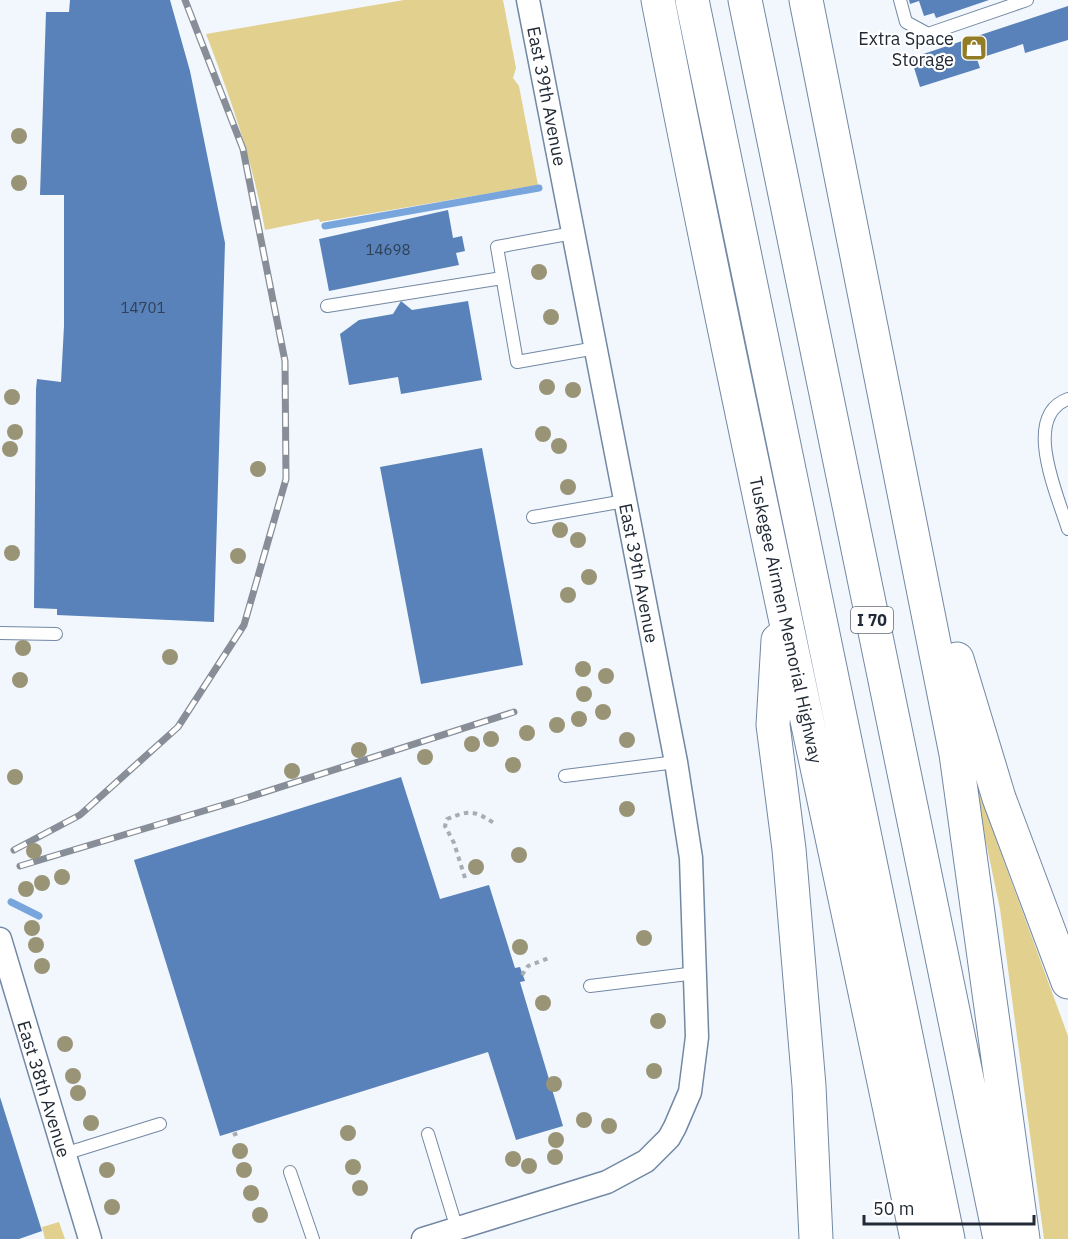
<svg xmlns="http://www.w3.org/2000/svg" width="1068" height="1239" font-family="'IBM Plex Sans',sans-serif">
<rect width="100%" height="100%" fill="#f2f7fd"/>
<!-- green -->
<path fill="#e2d08f" d="M 404,0 L 503,0 L 516,68 L 513,78 L 519,86 L 538,185 L 320,222 L 319,219 L 265,230 C 253,162 231,99 206,34 Z
M 971,771 L 1068,1036 L 1068,1239 L 1044,1239 L 1000,909 Z
M 59,1222 L 65,1239 L 45,1239 L 42,1227 Z"/>
<g fill="none" stroke-linecap="round" stroke-linejoin="round">
<!-- stream -->
<path stroke="#79a5dd" stroke-width="7" d="M 325,226 L 539,188
M 11,902 L 39,916"/>
</g>
<!-- building -->
<path fill="#5882b9" d="M 70,0 L 170,0 L 190,71 L 225,243 L 214,622 L 57,615 L 57,609 L 34,608 L 36,389 L 37,379 L 61,382 L 64,326 L 64,195 L 40,195 L 46,12 L 69,12 Z
M 909,0 L 989,0 L 936,18 L 934,13 L 924,16 L 919,1 L 910,4 Z
M 1068,6 L 1068,40 L 1025,53 L 1023,44 L 977,59 L 980,68 L 920,87 L 911,58 Z
M 448,210 L 453,238 L 462,236 L 465,251 L 456,253 L 459,265 L 329,291 L 319,239 Z
M 401,301 L 412,310 L 468,301 L 482,380 L 401,394 L 398,377 L 349,385 L 340,334 L 359,320 L 393,314 Z
M 482,448 L 523,665 L 421,684 L 380,467 Z
M 401,777 L 440,899 L 489,885 L 515,968 L 520,967 L 525,981 L 520,982 L 563,1126 L 516,1140 L 488,1052 L 220,1136 L 134,860 Z
M 0,1097 L 42,1231 L 19,1239 L 0,1239 Z"/>
<g fill="none" stroke-linecap="round" stroke-linejoin="round">
<!-- lane casing -->
<g stroke="#7288a4" stroke-width="14">
<path id="lane" d="M 900,0 L 906,22 L 928,34 L 1027,0
M 573,233 L 497,247 L 517,362 L 596,348
M 327,306 L 502,278
M 1068,399 C 1021,416 1058,496 1068,529
M 533,517 L 625,501
M 0,633 L 56,634
M 565,776 L 676,762
M 590,986 L 696,973
M 428,1134 L 457,1229
M 64,1154 L 160,1124
M 290,1172 L 313,1239"/>
</g>
<!-- street casing -->
<g stroke="#7288a4" stroke-width="25">
<path id="street" d="M 0,939 L 90,1239
M 423,1239 L 607,1182 L 646,1161 L 669,1138 L 675,1127 L 690,1092 L 697,1037 L 691,858 L 676,762 L 528,0"/>
</g>
<!-- highway casing -->
<g stroke="#7288a4" stroke-width="35">
<path id="highway" d="M 658,0 C 739,414 831,826 917,1239
M 692,0 L 948,1239
M 745,0 L 1000,1239
M 806,0 L 956,754 L 1023,1239
M 778,640 L 773,725 L 789,849 L 809,1086 L 816,1239
M 957,659 L 999,798 L 1068,982"/>
</g>
<!-- path -->
<path stroke="#a6adb5" stroke-width="4" stroke-dasharray="4.5 4.5" stroke-linecap="butt" d="M 465,878 L 454,843 L 445,826 L 447,819 C 469,810 474,810 494,823
M 522,975 L 528,966 L 549,958
M 233,1135 L 241,1132"/>
<!-- lane -->
<use href="#lane" stroke="#fff" stroke-width="12"/>
<!-- street -->
<use href="#street" stroke="#fff" stroke-width="22"/>
<!-- highway -->
<use href="#highway" stroke="#fff" stroke-width="33"/>
<!-- rail casing -->
<g stroke="#878e97" stroke-width="7">
<path id="rail" d="M 14,850 L 80,815 L 178,727 L 244,625 L 286,479 L 285,361 L 243,149 L 185,0
M 20,866 L 240,800 L 514,712"/>
</g>
<!-- rail -->
<use href="#rail" stroke="#fff" stroke-width="4.5" stroke-dasharray="14" stroke-linecap="butt"/>
</g>
<!-- trees -->
<g fill="#999475">
<circle cx="19" cy="136" r="8"/>
<circle cx="19" cy="183" r="8"/>
<circle cx="539" cy="272" r="8"/>
<circle cx="551" cy="317" r="8"/>
<circle cx="547" cy="387" r="8"/>
<circle cx="573" cy="390" r="8"/>
<circle cx="12" cy="397" r="8"/>
<circle cx="15" cy="432" r="8"/>
<circle cx="543" cy="434" r="8"/>
<circle cx="559" cy="446" r="8"/>
<circle cx="10" cy="449" r="8"/>
<circle cx="258" cy="469" r="8"/>
<circle cx="568" cy="487" r="8"/>
<circle cx="560" cy="530" r="8"/>
<circle cx="578" cy="540" r="8"/>
<circle cx="12" cy="553" r="8"/>
<circle cx="238" cy="556" r="8"/>
<circle cx="589" cy="577" r="8"/>
<circle cx="568" cy="595" r="8"/>
<circle cx="23" cy="648" r="8"/>
<circle cx="170" cy="657" r="8"/>
<circle cx="583" cy="669" r="8"/>
<circle cx="606" cy="676" r="8"/>
<circle cx="20" cy="680" r="8"/>
<circle cx="584" cy="694" r="8"/>
<circle cx="603" cy="712" r="8"/>
<circle cx="579" cy="719" r="8"/>
<circle cx="557" cy="725" r="8"/>
<circle cx="527" cy="733" r="8"/>
<circle cx="491" cy="739" r="8"/>
<circle cx="627" cy="740" r="8"/>
<circle cx="472" cy="744" r="8"/>
<circle cx="359" cy="750" r="8"/>
<circle cx="425" cy="757" r="8"/>
<circle cx="513" cy="765" r="8"/>
<circle cx="292" cy="771" r="8"/>
<circle cx="15" cy="777" r="8"/>
<circle cx="627" cy="809" r="8"/>
<circle cx="34" cy="851" r="8"/>
<circle cx="519" cy="855" r="8"/>
<circle cx="476" cy="867" r="8"/>
<circle cx="62" cy="877" r="8"/>
<circle cx="42" cy="883" r="8"/>
<circle cx="26" cy="889" r="8"/>
<circle cx="32" cy="928" r="8"/>
<circle cx="644" cy="938" r="8"/>
<circle cx="36" cy="945" r="8"/>
<circle cx="520" cy="947" r="8"/>
<circle cx="42" cy="966" r="8"/>
<circle cx="543" cy="1003" r="8"/>
<circle cx="658" cy="1021" r="8"/>
<circle cx="65" cy="1044" r="8"/>
<circle cx="654" cy="1071" r="8"/>
<circle cx="73" cy="1076" r="8"/>
<circle cx="554" cy="1084" r="8"/>
<circle cx="78" cy="1093" r="8"/>
<circle cx="584" cy="1120" r="8"/>
<circle cx="91" cy="1123" r="8"/>
<circle cx="609" cy="1126" r="8"/>
<circle cx="348" cy="1133" r="8"/>
<circle cx="556" cy="1140" r="8"/>
<circle cx="240" cy="1151" r="8"/>
<circle cx="555" cy="1157" r="8"/>
<circle cx="513" cy="1159" r="8"/>
<circle cx="529" cy="1166" r="8"/>
<circle cx="353" cy="1167" r="8"/>
<circle cx="107" cy="1170" r="8"/>
<circle cx="244" cy="1170" r="8"/>
<circle cx="360" cy="1188" r="8"/>
<circle cx="251" cy="1193" r="8"/>
<circle cx="112" cy="1207" r="8"/>
<circle cx="260" cy="1215" r="8"/>
</g>
<!-- icons -->
<defs>
<g id="shop-square" transform="scale(1.35)"><rect x="-9" y="-9" width="18" height="18" rx="4" fill="#937d24" stroke="#fff"/><path d="M-5-2.5h2.3a2.7 3.5 0 0 1 5.4 0H5L5.5 6h-11ZM-1.5-2.5h3a1.5 2.3 0 0 0-3 0Z" fill="#fff"/></g>
</defs>
<g fill-rule="evenodd">
<use href="#shop-square" x="974" y="48"/>
</g>
<g text-anchor="middle" dominant-baseline="central" stroke-width="4.5" stroke-linejoin="round" paint-order="stroke">
<!-- number labels -->
<g font-size="15" fill="#2f4057">
<text x="388" y="249">14698</text>
<text x="143" y="307">14701</text>
</g>
<!-- shield labels -->
<rect fill="#fff" stroke="#646a72" stroke-width="1.5" x="851" y="607" width="42" height="26" rx="4.5"/>
<g font-size="16" font-weight="bold" fill="#212a36">
<text x="872" y="620">I 70</text>
</g>
<!-- poi labels -->
<g font-size="18" fill="#212a36" stroke="#fff" text-anchor="end">
<text x="954" y="38">Extra Space<tspan x="954" dy="21">Storage</tspan></text>
</g>
<!-- street labels -->
<g font-size="18" fill="#212a36" stroke="#fff">
<text transform="translate(547 96) rotate(79)">East 39th Avenue</text>
<text transform="translate(639 573) rotate(79)">East 39th Avenue</text>
<text transform="translate(786 620) rotate(78)">Tuskegee Airmen Memorial Highway</text>
<text transform="translate(44 1089) rotate(73)">East 38th Avenue</text>
</g>
</g>
<!-- scale -->
<path d="M864 1215v9h170v-9" fill="none" stroke="#212a36" stroke-width="3"/>
<text x="873" y="1215" font-size="18" fill="#212a36" stroke="#ffffff" stroke-width="4.5" paint-order="stroke">50 m</text>
</svg>
